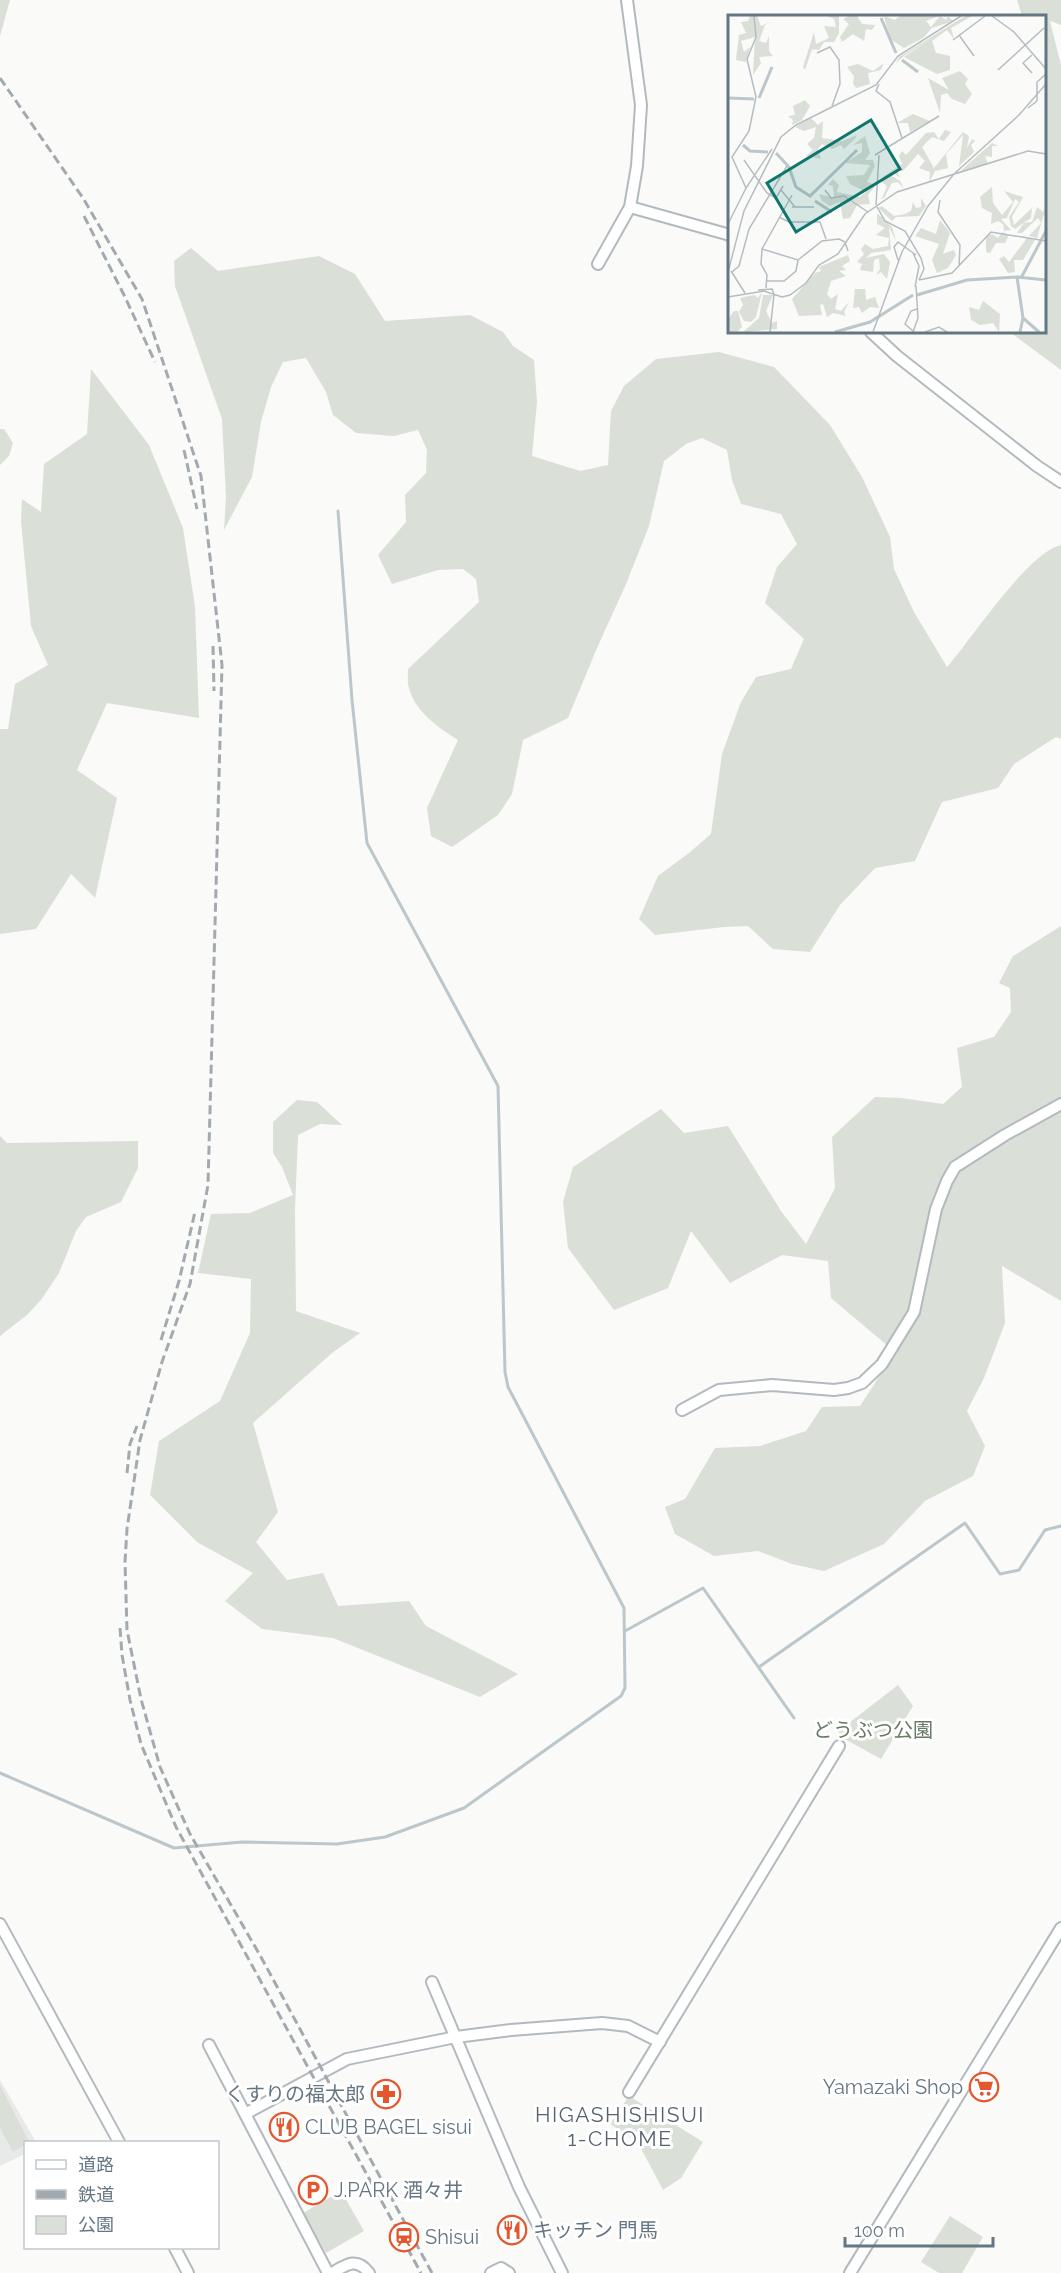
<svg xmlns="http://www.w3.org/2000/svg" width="1061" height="2273" font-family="Raleway,'Noto Sans JP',sans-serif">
<rect width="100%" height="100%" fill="#fafaf8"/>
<!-- built -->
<path fill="#e8e9e9" d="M 0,2080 L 36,2142 L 26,2142 L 25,2154 L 0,2166 Z"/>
<!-- green -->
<path fill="#dadfd7" d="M 0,0 L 10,0 L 0,36 Z
M 1017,0 L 1061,0 L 1061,25 L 1050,21 L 1061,65 L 1061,370 L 1010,332 L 1044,332 L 1044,16 L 1022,16 Z
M 191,248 L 218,271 L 319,256 L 355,274 L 385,321 L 470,315 L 503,332 L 513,346 L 534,360 L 537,402 L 532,456 L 580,471 L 608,465 L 611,411 L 624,386 L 656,359 L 719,352 L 774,367 L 830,425 L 862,477 L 890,537 L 894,569 L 914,612 L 947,667 C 971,640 1027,553 1061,545 L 1061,739 L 1056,737 L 1014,764 L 998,788 L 942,802 L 915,861 L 875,868 L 840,905 L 810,952 L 773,949 L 748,926 L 724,927 L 655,935 L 639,919 L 658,876 L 689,853 L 711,834 L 722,754 L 741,702 L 756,677 L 791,669 L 804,639 L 765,603 L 777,567 L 797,544 L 781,514 L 741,504 L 732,480 L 727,450 L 702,438 L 686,444 L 664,461 L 649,526 L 626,584 L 597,648 L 568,718 L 523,740 L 512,794 L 498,815 L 452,847 L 431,836 L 427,808 L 458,740 C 439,728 415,712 409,688 C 407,682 408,675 408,669 L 479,602 L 476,579 L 463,569 L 438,570 L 392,584 L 378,555 L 406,522 L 405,495 L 426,473 L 427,450 L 418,430 L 394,436 L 356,433 L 333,415 L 326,392 L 306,358 L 283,362 L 271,387 L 261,422 L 252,477 L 224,530 L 226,497 L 222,419 L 175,286 L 174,261 Z
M 91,369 L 149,445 L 183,528 L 195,607 L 199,718 L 107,703 L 77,770 L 117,798 L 95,898 L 71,874 L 36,929 L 0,934 L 0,729 L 8,729 L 15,684 L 48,665 L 31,626 L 21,521 L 22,499 L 41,512 L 44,464 L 87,434 Z
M 0,429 L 4,429 L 13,443 L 9,456 L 0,465 Z
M 1061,926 L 1061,1301 L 1002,1266 L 1005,1323 L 984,1378 L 967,1411 L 985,1446 L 973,1476 L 925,1501 L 884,1544 L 824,1571 L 792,1564 L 758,1551 L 714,1556 L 675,1534 L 665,1507 L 685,1499 L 715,1448 L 760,1446 L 806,1431 L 822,1407 L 860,1406 L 895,1352 L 831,1298 L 828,1261 L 782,1255 L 730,1283 L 691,1231 L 668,1288 L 614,1310 L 568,1248 L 563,1202 L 573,1167 L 661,1109 L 684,1133 L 728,1126 L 781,1211 L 806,1244 L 835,1188 L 832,1137 L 875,1097 L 901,1098 L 943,1104 L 962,1087 L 957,1048 L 994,1037 L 1011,1012 L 1010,988 L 999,983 L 1013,956 Z
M 297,1100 L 317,1102 L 342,1125 L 320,1124 L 298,1135 L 295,1209 L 296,1311 L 360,1333 L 332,1353 L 253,1423 L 278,1512 L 256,1542 L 287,1580 L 323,1573 L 338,1606 L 409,1601 L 426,1626 L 518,1674 L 480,1697 L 333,1638 L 262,1629 L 225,1601 L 253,1573 L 197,1542 L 150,1495 L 159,1441 L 220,1401 L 250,1333 L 251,1279 L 198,1273 L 211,1214 L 250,1213 L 293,1195 L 282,1167 L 273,1153 L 273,1122 Z
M 0,1136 L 7,1143 L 138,1141 L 138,1168 L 121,1202 L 86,1217 L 76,1231 L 59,1273 L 41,1300 L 27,1315 L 0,1336 Z
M 898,1685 L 913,1706 L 881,1759 L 841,1737 L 836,1728 L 849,1723 Z
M 0,2085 L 29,2142 L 26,2142 L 25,2145 L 13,2152 L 0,2128 Z
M 629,2096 L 703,2142 L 681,2178 L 663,2190 L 637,2141 L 610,2124 Z
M 341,2191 L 364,2231 L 326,2253 L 303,2213 Z
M 950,2216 L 983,2237 L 962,2273 L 939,2273 L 921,2262 Z"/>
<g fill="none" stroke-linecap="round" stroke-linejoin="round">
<!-- stream -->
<path stroke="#bbc7cb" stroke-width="3" d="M 625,1631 L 703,1588 L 794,1718
M 759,1667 L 965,1523 L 1000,1574 L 1019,1570 L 1045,1530 L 1061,1526
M 0,1773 L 174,1848 L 242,1842 L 337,1844 L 385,1837 L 464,1808 L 621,1696 L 625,1688 L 624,1608 L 508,1387 L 505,1372 L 498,1086 L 367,843 L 352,700 L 338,511"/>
<!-- secondary casing -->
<g stroke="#b3babf" stroke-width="14">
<path id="secondary" d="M 630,207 L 730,235
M 598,264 L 630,207 L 637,166 L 641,105 L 627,0
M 871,332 L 897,356 L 1037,466 L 1061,482
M 682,1410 L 719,1390 L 772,1385 L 834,1390 L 848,1388 L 862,1383 L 882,1364 L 914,1312 L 936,1209 L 947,1181 L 955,1167 L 1005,1135 L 1061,1104
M 0,1924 L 119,2142
M 432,1982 L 519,2187 L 562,2273
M 209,2045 L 328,2273
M 629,2092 L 839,1746
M 245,2114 L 347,2059 L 456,2037 L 511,2030 L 602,2023 L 628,2026 L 660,2042
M 175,2248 L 188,2273
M 332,2273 C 347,2264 357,2257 369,2273
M 491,2273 L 501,2268 L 509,2273
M 850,2273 L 1061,1928"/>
</g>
<!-- secondary -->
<use href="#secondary" stroke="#fff" stroke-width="10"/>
<!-- rail -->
<path stroke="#a2aab0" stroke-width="3" stroke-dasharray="9 4.5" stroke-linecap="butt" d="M 0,78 L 83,198 L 142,299 L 201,476 L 222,665 L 208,1185 L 190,1284 L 162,1362 L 140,1440 L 127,1529 L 125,1562 L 127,1630 L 141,1699 L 160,1767 L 190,1834 L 261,1957 L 432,2273
M 84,216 L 125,297 L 155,362
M 184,450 L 197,509
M 213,646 L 214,691
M 161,1340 L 179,1281 L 195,1212
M 127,1473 L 130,1444 L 137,1426
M 120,1628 L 122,1655 L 130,1700 L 141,1744 L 176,1827 L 421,2273"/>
</g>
<!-- icons -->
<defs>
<g id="supermarket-ring" transform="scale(1.5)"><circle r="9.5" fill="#fff" stroke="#e4572e" stroke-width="1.5"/><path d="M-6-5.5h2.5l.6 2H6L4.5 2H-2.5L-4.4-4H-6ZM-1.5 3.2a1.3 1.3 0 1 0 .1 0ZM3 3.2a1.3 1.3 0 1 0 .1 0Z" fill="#e4572e"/></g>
<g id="pharmacy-ring" transform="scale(1.5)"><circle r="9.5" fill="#fff" stroke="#e4572e" stroke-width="1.5"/><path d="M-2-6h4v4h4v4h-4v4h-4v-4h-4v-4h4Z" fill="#e4572e"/></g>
<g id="restaurant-ring" transform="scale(1.5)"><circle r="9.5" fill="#fff" stroke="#e4572e" stroke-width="1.5"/><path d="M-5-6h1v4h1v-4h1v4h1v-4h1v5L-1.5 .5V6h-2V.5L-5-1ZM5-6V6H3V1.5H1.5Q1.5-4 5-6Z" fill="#e4572e"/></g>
<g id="parking-ring" transform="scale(1.5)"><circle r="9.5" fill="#fff" stroke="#e4572e" stroke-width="1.5"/><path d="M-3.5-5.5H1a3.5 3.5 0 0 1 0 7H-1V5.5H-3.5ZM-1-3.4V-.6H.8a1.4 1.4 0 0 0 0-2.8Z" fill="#e4572e"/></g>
<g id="station-ring" transform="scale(1.5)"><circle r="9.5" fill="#fff" stroke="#e4572e" stroke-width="1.5"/><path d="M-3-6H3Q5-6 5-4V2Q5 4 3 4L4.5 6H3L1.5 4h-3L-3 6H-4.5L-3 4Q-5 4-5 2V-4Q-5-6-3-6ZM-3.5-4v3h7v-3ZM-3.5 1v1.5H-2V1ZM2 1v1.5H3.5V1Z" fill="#e4572e"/></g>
</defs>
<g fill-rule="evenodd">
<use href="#supermarket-ring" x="984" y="2087"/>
<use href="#pharmacy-ring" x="386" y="2094"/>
<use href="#restaurant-ring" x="284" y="2127"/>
<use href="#parking-ring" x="313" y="2190"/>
<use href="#restaurant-ring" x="512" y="2230"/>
<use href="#station-ring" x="404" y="2237"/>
</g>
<g text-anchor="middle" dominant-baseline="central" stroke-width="6" stroke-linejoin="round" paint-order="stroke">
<!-- park labels -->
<g font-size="20" fill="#687a64" stroke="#fff">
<text x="873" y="1730">どうぶつ公園</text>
</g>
<!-- poi labels -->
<g font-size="20" fill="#657683" stroke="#fff" text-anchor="start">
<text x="963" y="2087" text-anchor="end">Yamazaki Shop</text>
<text x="365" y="2094" text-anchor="end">くすりの福太郎</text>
<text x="305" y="2127">CLUB BAGEL sisui</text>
<text x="334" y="2190">J.PARK 酒々井</text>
<text x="533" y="2230">キッチン 門馬</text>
<text x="425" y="2237">Shisui</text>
</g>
<!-- neighbourhood labels -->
<g font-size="21" letter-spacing="1.5" fill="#57646e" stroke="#fff">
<text x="620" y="2114">HIGASHISHISUI<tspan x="620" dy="24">1-CHOME</tspan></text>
</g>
</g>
<!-- overview -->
<g transform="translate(728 15)">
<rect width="318" height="318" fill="#fafaf8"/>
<path d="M 22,1 L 29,1 L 33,11 L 43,7 L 37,10 L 31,26 L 38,28 L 41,21 L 41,36 L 45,41 L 31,42 L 33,48 L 25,60 L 27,22 L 13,26 L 16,37 L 22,32 L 18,47 L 8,45 L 11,20 L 18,18 L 13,7 L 20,6 ZM 99,1 L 111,1 L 111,18 L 106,27 L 96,27 L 91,35 L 84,34 L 77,55 L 75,52 L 86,17 L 88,29 L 101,23 L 96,11 L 108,12 L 106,4 ZM 121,1 L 129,1 L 134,9 L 147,10 L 144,15 L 138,14 L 136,26 L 125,19 L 114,27 L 112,22 L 121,9 L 115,4 ZM 156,1 L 167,5 L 172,1 L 211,1 L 198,6 L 203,12 L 212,1 L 218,5 L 220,1 L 225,6 L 204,13 L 195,23 L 176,33 L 162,24 ZM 237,1 L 244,1 L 223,13 L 226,24 L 219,15 L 204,26 L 208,38 L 222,41 L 222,55 L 209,59 L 176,42 L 208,20 L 176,41 L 168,48 L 171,42 ZM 156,48 L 153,55 L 140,58 L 142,69 L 128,73 L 125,69 L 126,61 L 119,52 L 130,49 L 145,56 ZM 232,56 L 240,64 L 237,69 L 244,79 L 237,89 L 224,84 L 219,78 L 213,80 L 212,98 L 200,63 L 221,75 L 214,63 ZM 77,85 L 82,91 L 74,105 L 64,110 L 65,105 L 60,101 L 67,100 L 65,91 ZM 185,99 L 202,106 L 182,117 L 180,108 L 169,108 ZM 83,103 L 90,110 L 95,106 L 94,123 L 114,126 L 129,120 L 127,124 L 116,134 L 113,130 L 104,134 L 94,129 L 90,134 L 93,144 L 78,141 L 85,135 L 79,129 L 86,123 L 88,112 L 76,116 L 67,112 ZM 217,115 L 223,117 L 216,126 L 204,122 L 194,132 L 206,153 L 235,117 L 241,121 L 239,133 L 244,124 L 247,126 L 243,130 L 246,137 L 231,151 L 235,120 L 218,139 L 220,153 L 207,156 L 201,168 L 202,157 L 191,153 L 197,146 L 190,139 L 175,156 L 169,156 L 172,163 L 166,158 L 164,161 L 172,166 L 176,174 L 170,167 L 164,168 L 156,183 L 149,185 L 154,183 L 159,171 L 154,167 L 156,161 L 174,149 L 171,141 L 174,136 L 178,140 L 198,118 L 206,117 L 211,124 ZM 137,121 L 142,138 L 137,145 L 145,145 L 147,151 L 139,167 L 148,170 L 140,180 L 142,189 L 129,190 L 122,203 L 115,204 L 112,187 L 102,191 L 94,186 L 91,179 L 106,183 L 105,171 L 100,170 L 105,164 L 111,170 L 109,177 L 132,182 L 138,177 L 122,169 L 118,161 L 136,160 L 142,150 L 117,148 L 134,137 L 134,128 L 125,130 ZM 264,128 L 270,131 L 264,131 L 264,142 L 257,141 L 260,149 L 229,159 ZM 264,172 L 265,188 L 274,200 L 285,187 L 276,176 L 295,182 L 284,202 L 286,210 L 304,193 L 303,203 L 287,214 L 283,211 L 281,202 L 291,187 L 287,184 L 279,203 L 273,204 L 283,215 L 276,216 L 275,209 L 270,206 L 263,209 L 264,198 L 254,193 L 252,182 ZM 193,183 L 198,191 L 191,201 L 168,202 L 164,206 L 150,193 L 154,191 L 166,201 L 177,199 L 183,196 L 185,187 L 188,193 L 193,192 ZM 309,192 L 315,197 L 318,192 L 309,223 L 301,221 L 313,208 L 310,203 L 294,218 L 289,218 L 296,208 L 304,207 ZM 149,198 L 164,212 L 168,226 L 161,212 L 163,235 L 143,238 L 138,243 L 156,239 L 162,247 L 159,264 L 153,257 L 148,260 L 152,254 L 151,243 L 146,245 L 145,257 L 132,255 L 134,249 L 129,247 L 136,239 L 133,234 L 137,229 L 145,234 L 160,231 L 161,223 L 148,220 L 157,213 L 149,209 ZM 212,205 L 222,218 L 215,239 L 226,235 L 228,240 L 220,253 L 209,258 L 204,245 L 211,229 L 187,221 L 193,213 L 208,219 ZM 274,217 L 281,220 L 277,228 L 268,228 L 262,238 L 258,237 L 258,221 L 264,219 L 270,223 ZM 299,223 L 307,225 L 295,245 L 286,245 L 287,257 L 280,258 L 271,244 L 276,241 L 281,247 ZM 120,240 L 122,246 L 114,251 L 118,255 L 111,256 L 118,261 L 103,266 L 99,279 L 103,284 L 110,279 L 107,294 L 113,296 L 121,287 L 116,297 L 118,301 L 105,298 L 99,302 L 95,289 L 92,290 L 94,300 L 71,301 L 64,284 L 87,258 L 93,256 L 91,252 ZM 127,274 L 137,274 L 138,285 L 147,282 L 151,293 L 142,292 L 134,298 L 131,292 L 125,293 ZM 34,277 L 28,302 L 23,307 L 16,306 L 11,297 L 15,290 L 12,283 L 26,280 L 30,283 ZM 35,280 L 45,280 L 38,296 L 44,308 L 49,306 L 49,314 L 15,317 L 31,303 ZM 255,286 L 272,299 L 271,317 L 265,308 L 252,310 L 243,305 L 241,292 L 251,295 ZM 6,296 L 10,296 L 14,312 L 9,317 L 0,317 L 0,304 Z" fill="#dadfd7"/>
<path fill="none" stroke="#bbc7cb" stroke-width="3" d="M 153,3 L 168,38M 174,45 L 190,57M 0,83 L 26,84M 31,83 L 44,52M 15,130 L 22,136 L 40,137M 48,138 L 61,152 L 68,172 L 82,181 L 129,135M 87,186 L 104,197M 289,262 L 295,303 L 292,317M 293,263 L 318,216M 189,280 L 239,265 L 289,262 L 318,265M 295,303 L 311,317M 107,317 L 142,307 L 185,280"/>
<path fill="none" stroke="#b5bdc2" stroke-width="1.5" d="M 264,1 L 286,17 L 318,54M 231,20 L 246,41M 225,25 L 257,1M 89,38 L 102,32 L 111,45 L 112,69 L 104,91M 304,40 L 295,48 L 304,58M 270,55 L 316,13M 151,69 L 148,76 L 162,87 L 174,123M 300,93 L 309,86 L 309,67 L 318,59M 147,140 L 211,101M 16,145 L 39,178 L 48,183 L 55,171M 18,173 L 44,134M 53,175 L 67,192M 97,175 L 103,183 L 116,181 L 140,197M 212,185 L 210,197 L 232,230 L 231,251M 148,190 L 151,140M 64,192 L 86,192M 149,192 L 157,206 L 177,216 L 193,243 L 196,254 L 191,265M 51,202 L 61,207 L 92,207 L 98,224M 0,209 L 18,173 L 4,142 L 21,116 L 28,82 L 19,44 L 28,22 L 26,1M 34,234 L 70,245 L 94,226 L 111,224 L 117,227 L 120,236M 185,238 L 191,251 L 187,272M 170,245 L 166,232 L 170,227 L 188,240M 3,256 L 17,278M 0,257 L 16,196 L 53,122 L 68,110 L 148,70 L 170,41 L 233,1M 4,257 L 11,251 L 21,214 L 59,151M 191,265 L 224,258 L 263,217 L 318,226M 39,266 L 56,266 L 68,256 L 70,245M 38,273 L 39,260 L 33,249 L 34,234 L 64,180M 30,275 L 44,274 L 46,279M 0,282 L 36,276 L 54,282 L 62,280 L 78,268 L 91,250 L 110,239 L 137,199 L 169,177 L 300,136 L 318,139M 185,316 L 177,309 L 183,296 L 189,294M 42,317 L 46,279M 145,317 L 174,237 L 200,191 L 226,159 L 291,100 L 318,69M 185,317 L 190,303 L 188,271M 197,317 L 211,312 L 219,317"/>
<path fill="#0f766e" fill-opacity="0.15" stroke="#0f766e" stroke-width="3" d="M 143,105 L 172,154 L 68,217 L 39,168 Z"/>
<rect width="318" height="318" fill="none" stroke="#657683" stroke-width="3"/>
</g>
<!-- legend -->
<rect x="24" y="2141" width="195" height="108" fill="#ffffff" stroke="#c1c8cd" stroke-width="1.5"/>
<rect x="36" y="2160" width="30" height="9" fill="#ffffff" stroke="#c1c8cd" stroke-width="1.5"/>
<text x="78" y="2171" font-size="18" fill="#657683">道路</text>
<rect x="36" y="2190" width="30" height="9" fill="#a2aab0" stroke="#c1c8cd" stroke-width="1.5"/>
<text x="78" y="2201" font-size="18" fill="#657683">鉄道</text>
<rect x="36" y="2216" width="30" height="18" fill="#dadfd7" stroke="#c1c8cd" stroke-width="1.5"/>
<text x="78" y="2231" font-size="18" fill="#657683">公園</text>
<!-- scale -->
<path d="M845 2237v9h148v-9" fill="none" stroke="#657683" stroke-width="3"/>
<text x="854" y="2237" font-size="18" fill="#657683" stroke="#ffffff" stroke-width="4.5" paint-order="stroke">100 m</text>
</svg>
